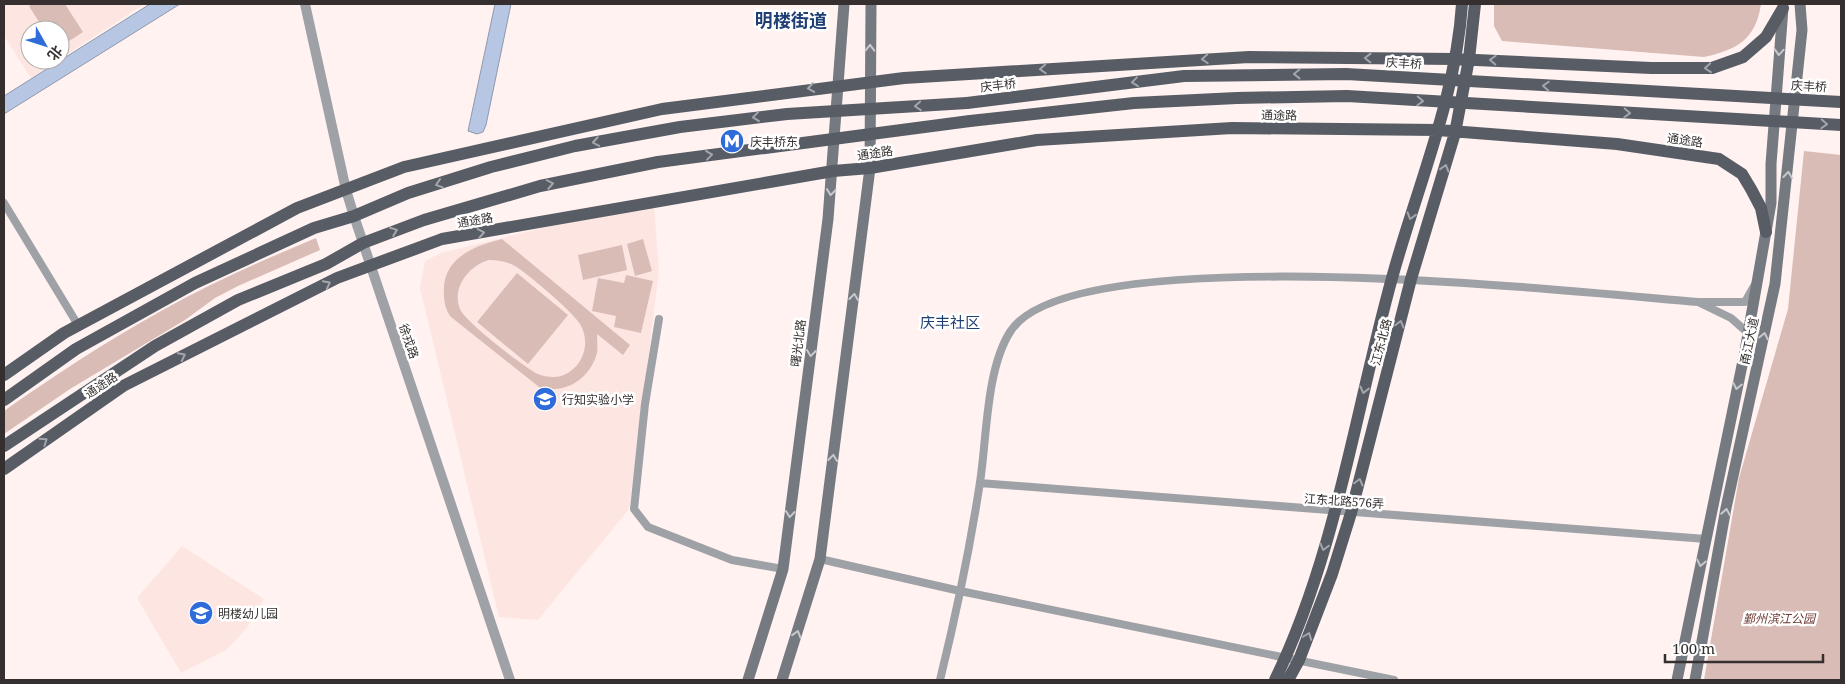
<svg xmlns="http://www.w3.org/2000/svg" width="1845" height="684" font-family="'Noto Serif','Noto Sans SC',serif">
<rect width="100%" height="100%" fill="#fff2f0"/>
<!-- built -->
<path fill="#fde5e1" d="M 4,4 L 144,4 L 60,59 L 60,30 L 30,30 L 30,60 L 58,60 L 31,78 L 4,36 Z
M 654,206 L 659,271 L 629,509 L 538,620 L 499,617 L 420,288 L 425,261 L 441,253 L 546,227 Z
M 182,546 L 264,599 L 247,628 L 226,650 L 181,673 L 137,598 Z"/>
<!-- green -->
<path fill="#dabcb7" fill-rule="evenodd" d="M 32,4 L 65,4 L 83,32 L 60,47 L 60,30 L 44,30 L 29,6 Z
M 1494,4 L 1761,4 C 1756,40 1736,50 1704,57 L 1502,41 L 1494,26 Z
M 1804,151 L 1841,155 L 1841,680 L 1704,680 L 1739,478 L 1788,309 Z
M 316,238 L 320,250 L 238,286 L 215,298 L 185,320 L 70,389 L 4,434 L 4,411 C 55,375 107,341 161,311 C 211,283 263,260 316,238 Z
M 502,239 L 630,345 L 623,355 L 597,334 C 597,340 598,347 597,353 C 591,376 569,393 546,388 L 544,391 L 451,317 C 446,311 444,302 444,295 C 441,259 473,246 502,239 ZM 489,260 C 499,260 507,262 515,266 C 528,274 573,312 580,324 C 592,344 582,369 561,376 C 554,378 545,377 538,374 C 525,368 464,321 460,309 C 451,287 470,265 489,260 Z
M 643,239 L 652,271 L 635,276 L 627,244 Z
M 622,245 L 627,270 L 583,280 L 578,255 Z
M 517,273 L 568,315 L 528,364 L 477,322 Z
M 626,275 L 653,281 L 641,333 L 614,327 L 616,316 L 592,311 L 598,278 L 624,283 Z"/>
<!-- water -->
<path fill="#b6c6e3" stroke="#8f99ad" d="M 150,4 L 180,4 L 4,114 L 4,96 Z
M 495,4 L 511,4 L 486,125 L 483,132 L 477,134 L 468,131 Z"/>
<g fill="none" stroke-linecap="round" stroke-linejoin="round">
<!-- minor -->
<path stroke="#9ea1a6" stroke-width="8" d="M 4,203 L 78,325
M 659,319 L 645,404 L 634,509 L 648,527 L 732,560 L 783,569
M 1748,333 L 1731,318 L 1698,302 L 1745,302 L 1754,286
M 980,483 L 1706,539
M 820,559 L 960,591 L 1394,680
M 940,680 C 956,615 970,548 980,482 C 987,437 986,370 1010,332 C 1070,235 1584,293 1698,302"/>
<!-- tertiary -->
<path stroke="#9ea1a6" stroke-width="10" d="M 305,4 L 346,190 L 354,216 L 510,680"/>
<!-- secondary -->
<path stroke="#757980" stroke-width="11" d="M 748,680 L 783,569 L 828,219 L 844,4
M 782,680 L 820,559 L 870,168 L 871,4
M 1677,680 L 1745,351 L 1771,203 L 1771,164 L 1783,8
M 1695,680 L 1726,508 L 1775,284 L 1802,30 L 1800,4"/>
<!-- primary -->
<path stroke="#585d65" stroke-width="12" d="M 4,375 L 64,333 L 297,208 L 404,167 L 662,109 L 904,78 L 1249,57 L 1454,59 L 1651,68 L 1712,68 L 1743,57 L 1766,37 L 1783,8
M 4,400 L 76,349 L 195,283 L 314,228 L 354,216 L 408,193 L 491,167 L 575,146 L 680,127 L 787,114 L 967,103
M 4,446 L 155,346 L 238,300 L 326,264 L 363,243 L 424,220 L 540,186 L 658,162 L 970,121
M 4,469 L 123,386 L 337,278 L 442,239 L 833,171 L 870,168 L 1037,140 L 1232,128 L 1438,130 L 1617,144 L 1719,159 L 1742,174 L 1751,189 L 1761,208 L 1766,232
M 1275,680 C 1336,554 1355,412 1392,278 C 1417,187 1456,98 1462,4
M 1288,680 L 1299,660 L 1332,574 L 1351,513 L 1411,279 L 1455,133 L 1469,59 L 1475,4"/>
<!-- primary-bridge -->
<path stroke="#585d65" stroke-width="12" d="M 967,103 L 1184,76 L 1346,74 L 1841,102
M 970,121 L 1134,103 L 1237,98 L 1347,96 L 1841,125"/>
</g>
<!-- one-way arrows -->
<defs><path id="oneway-chevron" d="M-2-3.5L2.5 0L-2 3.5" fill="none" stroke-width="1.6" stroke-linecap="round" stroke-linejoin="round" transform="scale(1.25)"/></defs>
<g stroke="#c8c9cc">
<use href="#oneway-chevron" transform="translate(870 48) rotate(-89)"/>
<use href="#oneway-chevron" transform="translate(1779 52) rotate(94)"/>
<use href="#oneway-chevron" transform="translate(1788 175) rotate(-84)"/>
<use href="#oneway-chevron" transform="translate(831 192) rotate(96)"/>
<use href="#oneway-chevron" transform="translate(854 297) rotate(-83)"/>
<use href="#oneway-chevron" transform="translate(1764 336) rotate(-78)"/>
<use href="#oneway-chevron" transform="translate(811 353) rotate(97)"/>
<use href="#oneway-chevron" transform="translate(1737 386) rotate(102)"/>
<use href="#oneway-chevron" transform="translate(833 458) rotate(-83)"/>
<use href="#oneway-chevron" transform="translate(1726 512) rotate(-80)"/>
<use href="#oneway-chevron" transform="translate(790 514) rotate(97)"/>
<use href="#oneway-chevron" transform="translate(1701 563) rotate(102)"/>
<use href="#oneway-chevron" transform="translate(797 634) rotate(-73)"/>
</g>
<g stroke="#a3a6aa">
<use href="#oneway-chevron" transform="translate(1368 58) rotate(-179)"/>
<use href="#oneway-chevron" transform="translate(1205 59) rotate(177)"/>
<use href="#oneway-chevron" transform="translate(1493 60) rotate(-177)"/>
<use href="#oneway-chevron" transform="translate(1708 68) rotate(175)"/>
<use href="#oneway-chevron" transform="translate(1043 69) rotate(177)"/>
<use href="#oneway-chevron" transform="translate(1297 74) rotate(179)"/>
<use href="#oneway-chevron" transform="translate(1135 82) rotate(173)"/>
<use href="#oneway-chevron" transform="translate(1546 86) rotate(-177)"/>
<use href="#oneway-chevron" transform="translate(811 88) rotate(172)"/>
<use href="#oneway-chevron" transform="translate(1420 101) rotate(3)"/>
<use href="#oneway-chevron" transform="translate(918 106) rotate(176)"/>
<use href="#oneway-chevron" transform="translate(1627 113) rotate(3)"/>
<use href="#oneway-chevron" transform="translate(756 117) rotate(173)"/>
<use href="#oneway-chevron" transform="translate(1824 124) rotate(3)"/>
<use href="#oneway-chevron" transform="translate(596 142) rotate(170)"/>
<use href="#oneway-chevron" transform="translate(709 155) rotate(-7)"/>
<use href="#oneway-chevron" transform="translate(1445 168) rotate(-73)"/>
<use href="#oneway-chevron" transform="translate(439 184) rotate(162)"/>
<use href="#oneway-chevron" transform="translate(550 184) rotate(-11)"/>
<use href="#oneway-chevron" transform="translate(1411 216) rotate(107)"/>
<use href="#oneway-chevron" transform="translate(394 231) rotate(-21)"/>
<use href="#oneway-chevron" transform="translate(481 233) rotate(-10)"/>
<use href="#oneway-chevron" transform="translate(327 284) rotate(-27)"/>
<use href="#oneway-chevron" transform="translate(1400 324) rotate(-75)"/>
<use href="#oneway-chevron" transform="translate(182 356) rotate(-27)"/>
<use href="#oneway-chevron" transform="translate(1364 390) rotate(104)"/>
<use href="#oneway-chevron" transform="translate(44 441) rotate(-35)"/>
<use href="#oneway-chevron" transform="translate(1359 482) rotate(-75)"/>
<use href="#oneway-chevron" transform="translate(1324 547) rotate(105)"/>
<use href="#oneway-chevron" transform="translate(1308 636) rotate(-69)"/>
</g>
<!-- icons -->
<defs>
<g id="metro-disc" transform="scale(1.25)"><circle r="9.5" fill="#2f6cda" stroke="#fff"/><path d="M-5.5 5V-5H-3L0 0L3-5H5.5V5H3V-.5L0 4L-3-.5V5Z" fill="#fff"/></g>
<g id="school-disc" transform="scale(1.25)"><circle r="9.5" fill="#2f6cda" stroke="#fff"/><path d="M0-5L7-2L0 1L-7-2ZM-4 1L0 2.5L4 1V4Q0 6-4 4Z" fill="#fff"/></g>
</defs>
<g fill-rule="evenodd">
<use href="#metro-disc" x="732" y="141"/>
<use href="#school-disc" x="545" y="399"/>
<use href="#school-disc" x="201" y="613"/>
</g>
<g text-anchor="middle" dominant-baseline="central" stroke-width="5" stroke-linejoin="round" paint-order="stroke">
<!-- street labels -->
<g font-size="12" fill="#352f2f" stroke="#fff">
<text transform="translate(1404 63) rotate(3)">庆丰桥</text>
<text transform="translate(998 85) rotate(-7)">庆丰桥</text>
<text transform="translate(1809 86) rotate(3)">庆丰桥</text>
<text transform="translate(1279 115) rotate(1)">通途路</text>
<text transform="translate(1685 140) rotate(8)">通途路</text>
<text transform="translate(875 153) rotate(-8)">通途路</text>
<text transform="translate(475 220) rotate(-10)">通途路</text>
<text transform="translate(409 341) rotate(71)">徐戎路</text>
<text transform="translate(1749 341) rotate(-78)">甬江大道</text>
<text transform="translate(1381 342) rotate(-75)">江东北路</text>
<text transform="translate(798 343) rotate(-83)">曙光北路</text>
<text transform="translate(101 385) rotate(-34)">通途路</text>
<text transform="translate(1344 501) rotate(4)">江东北路576弄</text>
</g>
<!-- poi labels -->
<g font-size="12" fill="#352f2f" stroke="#fff" text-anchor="start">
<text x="750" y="141">庆丰桥东</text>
<text x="562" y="399">行知实验小学</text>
<text x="218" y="613">明楼幼儿园</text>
</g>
<!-- park labels -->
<g font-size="12" font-style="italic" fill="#6d3a34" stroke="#fff">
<text x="1779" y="618">鄞州滨江公园</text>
</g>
<!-- quarter labels -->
<g font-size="15" fill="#1f3e74" stroke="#fff">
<text x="950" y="322">庆丰社区</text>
</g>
<!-- district labels -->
<g font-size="18" font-weight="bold" fill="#1f3e74" stroke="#fff">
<text x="791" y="20">明楼街道</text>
</g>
</g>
<!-- border -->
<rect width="1845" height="684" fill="none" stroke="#352f2f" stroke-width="10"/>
<!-- north arrow -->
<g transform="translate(45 45) rotate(129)"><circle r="24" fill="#ffffff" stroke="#aeacac"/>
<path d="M0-4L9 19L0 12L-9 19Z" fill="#2f6cda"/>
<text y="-8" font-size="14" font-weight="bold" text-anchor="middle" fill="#352f2f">北</text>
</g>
<!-- scale -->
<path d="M1665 654v8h158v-8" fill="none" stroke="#352f2f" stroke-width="2.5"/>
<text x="1672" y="654" font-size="15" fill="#352f2f" stroke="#ffffff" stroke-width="4" paint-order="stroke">100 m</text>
</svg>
